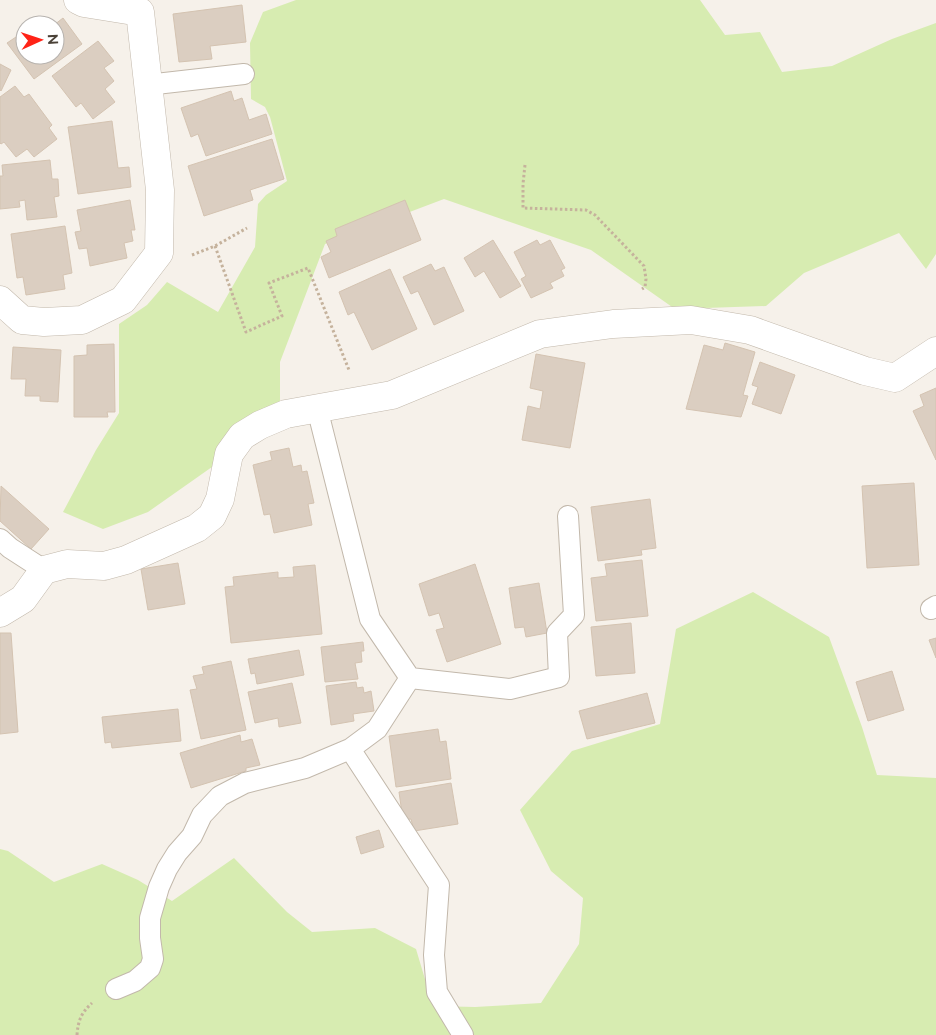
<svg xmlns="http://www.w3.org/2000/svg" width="936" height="1035" font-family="Raleway,sans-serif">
<rect width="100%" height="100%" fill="#f6f1ea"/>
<!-- green -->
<path fill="#d7ecb1" d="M 296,0 L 700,0 L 725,35 L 760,32 L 782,72 L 832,66 L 892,39 L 936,23 L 936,254 L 926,269 L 899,233 L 804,273 L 766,306 L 675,309 L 591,250 L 444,199 L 325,244 L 280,362 L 280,419 L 148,512 L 103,529 L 63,512 L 96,450 L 119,413 L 119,324 L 147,305 L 167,282 L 218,312 L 255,247 L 258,204 L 266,195 L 287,181 L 270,117 L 265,107 L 251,99 L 250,43 L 263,12 Z
M 753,592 L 829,637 L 862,727 L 877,775 L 936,778 L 936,1035 L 0,1035 L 0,849 L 8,851 L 54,882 L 102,864 L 138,880 L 172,901 L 234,858 L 287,912 L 312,932 L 375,928 L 416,949 L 433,1006 L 475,1007 L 541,1003 L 579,944 L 583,898 L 551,871 L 520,810 L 572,751 L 660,724 L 676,629 Z"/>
<!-- building -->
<path fill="#dbcec1" stroke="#d4c3b1" d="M 242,5 L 246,42 L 210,46 L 212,59 L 179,62 L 173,14 Z
M 63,18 L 82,44 L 34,79 L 7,43 L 25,31 L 25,55 L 55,55 L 54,25 Z
M 98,41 L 114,61 L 104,68 L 114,81 L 105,89 L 115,102 L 93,119 L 81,103 L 76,107 L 52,76 Z
M 0,64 L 11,70 L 1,91 L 0,90 Z
M 15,86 L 24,97 L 29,94 L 52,125 L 49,128 L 57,139 L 34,157 L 27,149 L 16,157 L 4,142 L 1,144 L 0,143 L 0,97 Z
M 231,91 L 234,101 L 242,98 L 249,120 L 266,114 L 272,134 L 206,156 L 198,134 L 191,137 L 181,108 Z
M 112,121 L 118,168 L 129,167 L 131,187 L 78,194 L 68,127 Z
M 272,139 L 284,179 L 250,190 L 253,200 L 204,216 L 188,166 Z
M 50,160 L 52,179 L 58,179 L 59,196 L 54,197 L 57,217 L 27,220 L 25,200 L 19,201 L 20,207 L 0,209 L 0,176 L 3,176 L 2,165 Z
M 130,200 L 135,230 L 131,230 L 133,241 L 124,243 L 127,258 L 90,266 L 87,248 L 79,249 L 75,232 L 81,231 L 77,210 Z
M 405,200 L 421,240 L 329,278 L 321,257 L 331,252 L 326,241 L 337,236 L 335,229 Z
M 65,226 L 72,273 L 63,275 L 65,289 L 26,295 L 23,277 L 17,278 L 11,234 Z
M 493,240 L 521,286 L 500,298 L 484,271 L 475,277 L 464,258 Z
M 537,240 L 540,245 L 550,240 L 565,268 L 561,270 L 564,276 L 550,283 L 553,288 L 531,298 L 521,279 L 526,276 L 514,252 Z
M 431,264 L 435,271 L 444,267 L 464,311 L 434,325 L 418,291 L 411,294 L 403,277 Z
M 390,269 L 417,329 L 372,350 L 354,312 L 348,315 L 339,292 Z
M 725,343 L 755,352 L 743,395 L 748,396 L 741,417 L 686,409 L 704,345 L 723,350 Z
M 114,344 L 115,412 L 107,412 L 108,417 L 74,417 L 74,356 L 87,355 L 87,345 Z
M 13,347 L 61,350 L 58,402 L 40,401 L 40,396 L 25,396 L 26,379 L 11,379 Z
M 536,354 L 585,363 L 570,448 L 522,440 L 528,406 L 540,409 L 543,391 L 530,388 Z
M 760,362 L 795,375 L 781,414 L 752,404 L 758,387 L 752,385 Z
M 936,388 L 936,460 L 913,411 L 924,406 L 920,395 Z
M 289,448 L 293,467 L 301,465 L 302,472 L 307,471 L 314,503 L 308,504 L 312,525 L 274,533 L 270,514 L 264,515 L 253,465 L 272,460 L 270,452 Z
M 914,483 L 919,565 L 867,568 L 862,486 Z
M 1,486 L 49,529 L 31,549 L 0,521 Z
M 650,499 L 656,548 L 641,550 L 642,555 L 598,561 L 591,507 Z
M 642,560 L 648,616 L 596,621 L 591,578 L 607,576 L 605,564 Z
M 178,563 L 185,604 L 148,610 L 141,569 Z
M 475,564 L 501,644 L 447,662 L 436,630 L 444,628 L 439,613 L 429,616 L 419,584 Z
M 315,565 L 322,634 L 231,643 L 225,587 L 234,586 L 233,577 L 278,572 L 278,578 L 294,577 L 293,567 Z
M 539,583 L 547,633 L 526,637 L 524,627 L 515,628 L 509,588 Z
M 631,623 L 635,673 L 596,676 L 591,627 Z
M 0,633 L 11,633 L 18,732 L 0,734 Z
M 936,638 L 936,658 L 929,640 Z
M 363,642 L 364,651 L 361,651 L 362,662 L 355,663 L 358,679 L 325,682 L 321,647 Z
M 299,650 L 304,675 L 257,684 L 255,673 L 251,674 L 248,659 Z
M 231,661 L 246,730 L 201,739 L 190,690 L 197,689 L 193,676 L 204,674 L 202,667 Z
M 892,671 L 904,710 L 868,721 L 856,682 Z
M 356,682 L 357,688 L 363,687 L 364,693 L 371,691 L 374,711 L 353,714 L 354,721 L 331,725 L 326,686 Z
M 292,683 L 301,723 L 279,727 L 278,718 L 255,723 L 248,692 Z
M 647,693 L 655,723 L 587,739 L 579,711 Z
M 178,709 L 181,741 L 112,748 L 111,742 L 105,743 L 102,717 Z
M 438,729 L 440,742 L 446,741 L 451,779 L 396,787 L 389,736 Z
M 240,735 L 241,742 L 252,739 L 260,765 L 246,768 L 246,771 L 191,788 L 180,753 Z
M 451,783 L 458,824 L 414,831 L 411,819 L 403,820 L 399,792 Z
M 379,830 L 384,847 L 361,854 L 356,837 Z"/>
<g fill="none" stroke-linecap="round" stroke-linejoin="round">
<!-- lane casing -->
<g stroke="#c2b8ab" stroke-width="22">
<path id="lane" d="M 147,85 L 244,74
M 0,539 L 10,548 L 44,570
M 931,609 L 936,606
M 410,678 L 510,689 L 559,677 L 557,633 L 574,615 L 568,516
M 350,749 L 439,885 L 434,955 L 437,992 L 463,1035
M 116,989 L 135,981 L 150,968 L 153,959 L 150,938 L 150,918 L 159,887 L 167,869 L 177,853 L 192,836 L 202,815 L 220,796 L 245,783 L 305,768 L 350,749 L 377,729 L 410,678 L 370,619 L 317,408"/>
</g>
<!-- street casing -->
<g stroke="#c2b8ab" stroke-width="29">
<path id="street" d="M 0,300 L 22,320 L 44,322 L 82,320 L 123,300 L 159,253 L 160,190 L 140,12 L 84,3 L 78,0
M 0,613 L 23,599 L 44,570 L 67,564 L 104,566 L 126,560 L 197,528 L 212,516 L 220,499 L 229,454 L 242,436 L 260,425 L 286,414 L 392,395 L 540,334 L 613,324 L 691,320 L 750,330 L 865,371 L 895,378 L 936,351"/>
</g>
<!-- path -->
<path stroke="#c5b29c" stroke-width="3" stroke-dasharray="2.5 2.5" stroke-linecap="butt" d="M 525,165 L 523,184 L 523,208 L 586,210 L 595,215 L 644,266 L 646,279 L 645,287 L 642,289
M 215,246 L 246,332 L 282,316 L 269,283 L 308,268 L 349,370
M 192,255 L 215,246 L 247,228
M 77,1035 C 78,1021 81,1013 92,1003"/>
<!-- lane -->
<use href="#lane" stroke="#fff" stroke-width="20"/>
<!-- street -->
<use href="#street" stroke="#fff" stroke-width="28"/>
</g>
<!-- north arrow -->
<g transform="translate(40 40) rotate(87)"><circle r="24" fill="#ffffff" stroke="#b7b3af"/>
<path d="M0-4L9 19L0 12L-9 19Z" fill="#ff2317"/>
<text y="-8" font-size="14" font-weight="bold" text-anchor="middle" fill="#4a4137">N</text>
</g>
</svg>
